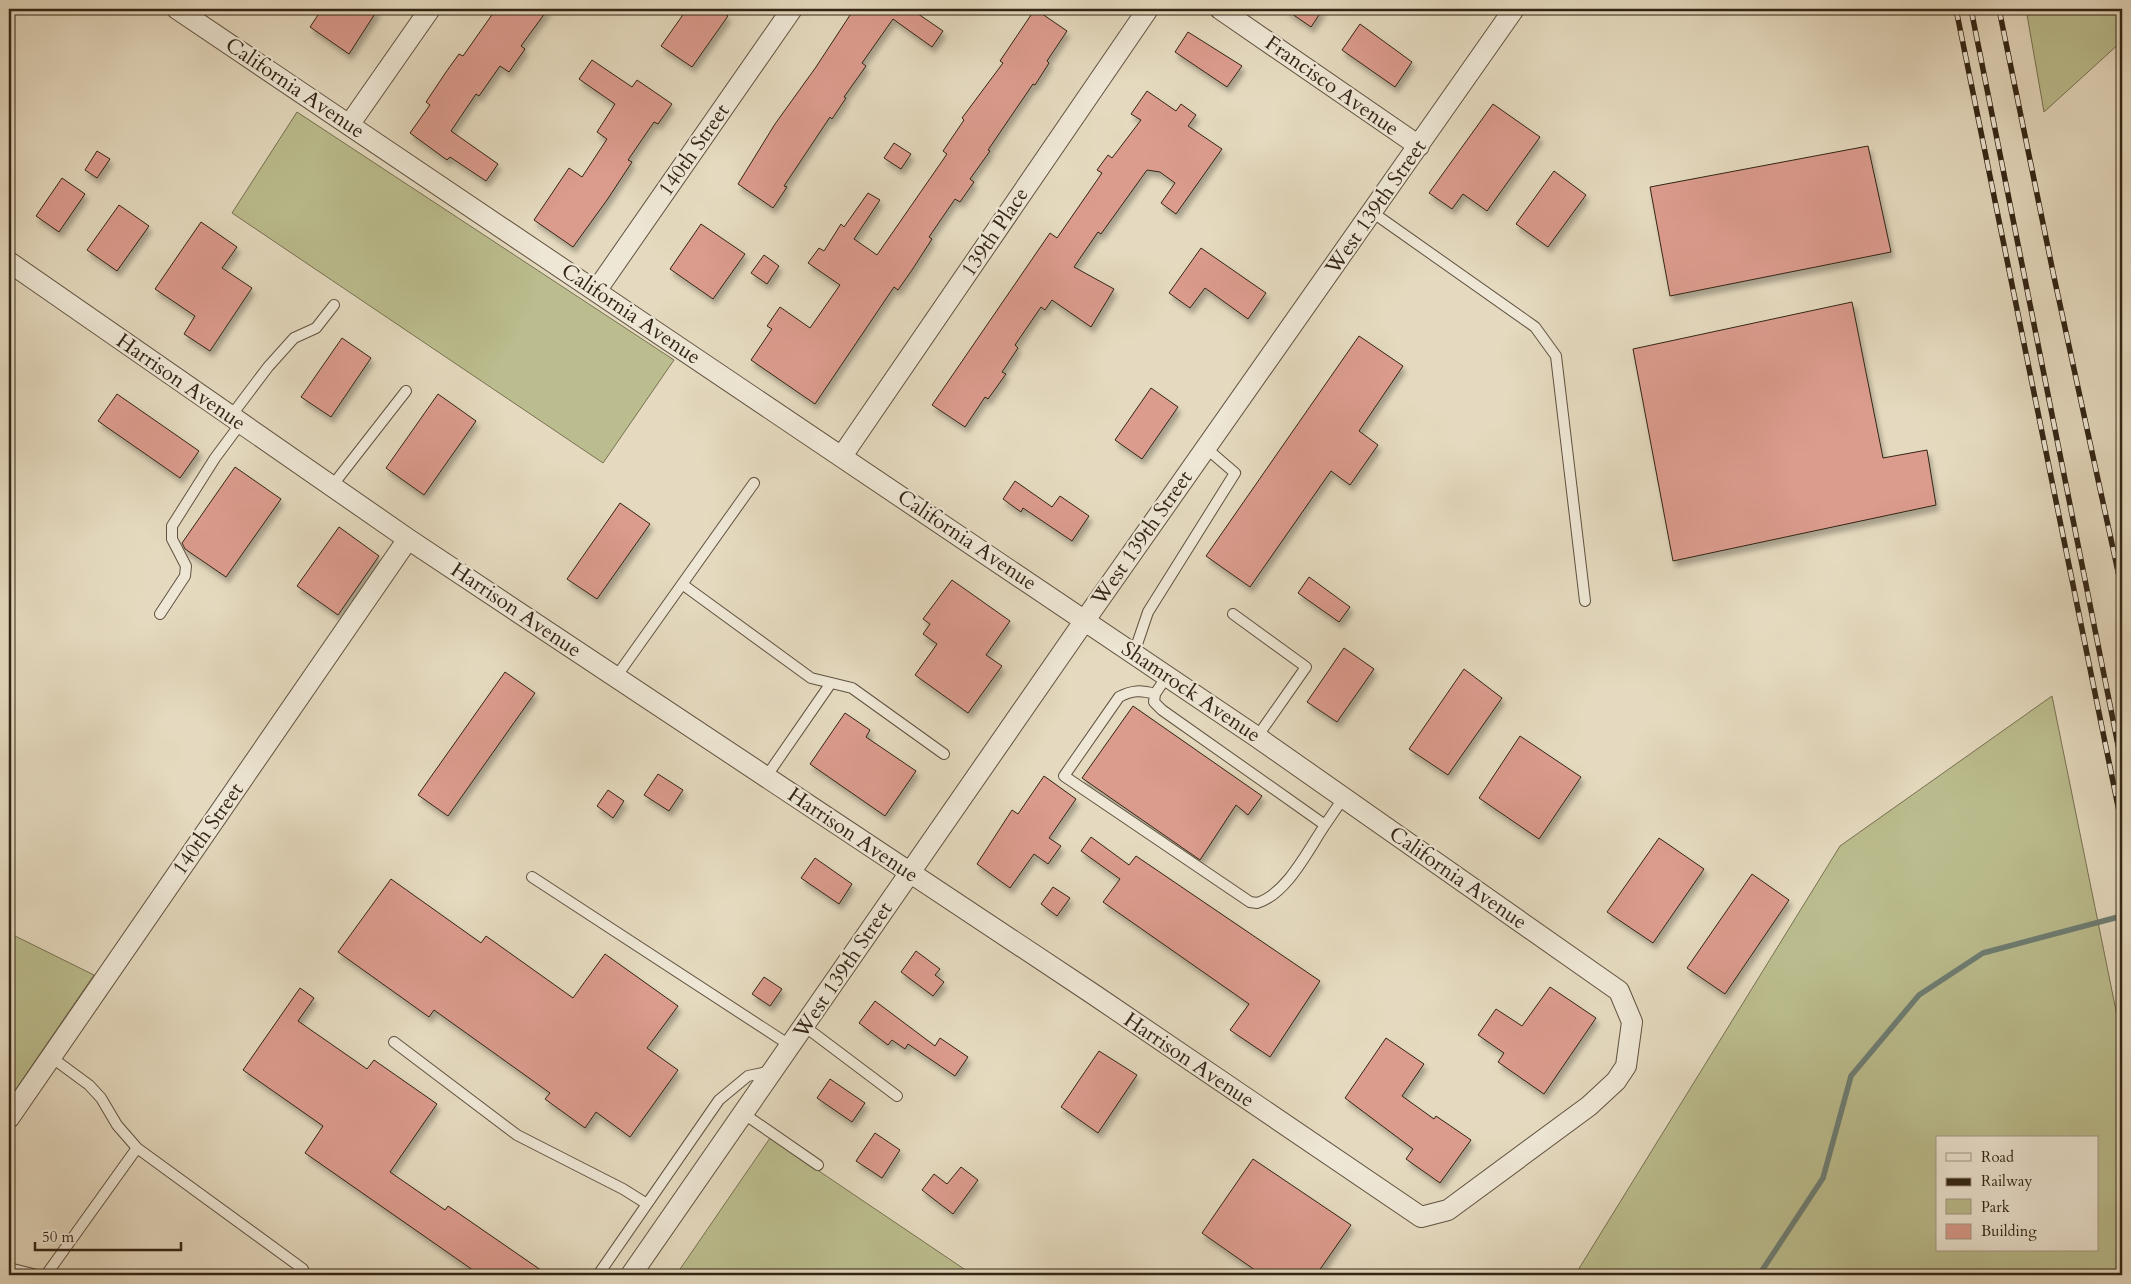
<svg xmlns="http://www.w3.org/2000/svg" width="2131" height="1284" font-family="Cardo,serif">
<defs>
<filter id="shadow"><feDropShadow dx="3" dy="5.5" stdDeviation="2.5" flood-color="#0004"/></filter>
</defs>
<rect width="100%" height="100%" fill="#e5dabf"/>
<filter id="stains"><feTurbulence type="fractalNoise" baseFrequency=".004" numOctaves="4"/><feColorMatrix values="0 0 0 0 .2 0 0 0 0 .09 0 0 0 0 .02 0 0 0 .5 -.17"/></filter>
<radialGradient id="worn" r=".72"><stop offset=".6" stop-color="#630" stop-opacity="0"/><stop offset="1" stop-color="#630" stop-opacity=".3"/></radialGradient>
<!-- green -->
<path fill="#bbbd8e" stroke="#777152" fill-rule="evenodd" d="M 2026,9 L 2122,9 L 2122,41 L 2044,112 Z
M 297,112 L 674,360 L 603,463 L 232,213 Z
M 2052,696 L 2122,1040 L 2122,1275 L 1575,1275 L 1840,846 ZM 1937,1138 L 2097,1138 L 2097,1250 L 1937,1250 Z
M 9,933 L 94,975 L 9,1099 Z
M 770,1138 L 973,1275 L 676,1275 Z"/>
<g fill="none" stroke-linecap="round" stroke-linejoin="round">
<!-- stream -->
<path stroke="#6e7e74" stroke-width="5.5" d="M 1759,1275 L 1823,1178 L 1851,1076 L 1919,995 L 1983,953 L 2122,916"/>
</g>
<!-- building -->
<path fill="#db9b8d" stroke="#332515" filter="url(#shadow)" d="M 322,9 L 378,9 L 349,54 L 310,27 Z
M 496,9 L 548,9 L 521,46 L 525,49 L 509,72 L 500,66 L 479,96 L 476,94 L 451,131 L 498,164 L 486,181 L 450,157 L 447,160 L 410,133 L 430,105 L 426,102 L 446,72 L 459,54 L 463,56 Z
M 687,9 L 718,9 L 728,16 L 692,67 L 661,46 Z
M 854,9 L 911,9 L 943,31 L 932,47 L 893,19 L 862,63 L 866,66 L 844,97 L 846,98 L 832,119 L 830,117 L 784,186 L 787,187 L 773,208 L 738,184 L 775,124 L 816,67 Z
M 1035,9 L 1067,31 L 1047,61 L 1049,63 L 1035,85 L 1033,84 L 988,150 L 990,151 L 970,179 L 974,182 L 960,202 L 955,199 L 929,237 L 932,239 L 912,270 L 898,290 L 894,287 L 815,404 L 751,360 L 772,329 L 767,326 L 780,307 L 810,328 L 840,285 L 808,263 L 819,248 L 824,251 L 841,224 L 844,227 L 868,193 L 880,200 L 854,239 L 877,255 L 947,154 L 943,151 L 964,120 L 962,118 L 1003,63 L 1000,61 Z
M 1285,9 L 1323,9 L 1311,27 Z
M 1360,24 L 1412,62 L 1395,87 L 1342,50 Z
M 1188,32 L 1242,66 L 1227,87 L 1175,52 Z
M 592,60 L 632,87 L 637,80 L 672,104 L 658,124 L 654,122 L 628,160 L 632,162 L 607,200 L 573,247 L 534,220 L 569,168 L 582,177 L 607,139 L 597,132 L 615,104 L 579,79 Z
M 1147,91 L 1176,111 L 1181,104 L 1196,115 L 1188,126 L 1222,149 L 1176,214 L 1161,203 L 1175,183 L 1160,172 L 1147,170 L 1101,234 L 1098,232 L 1074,267 L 1114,289 L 1091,327 L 1052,300 L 1045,310 L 1041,307 L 1015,345 L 1018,348 L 1002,372 L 1006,374 L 988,399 L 985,397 L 965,427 L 932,405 L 1050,233 L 1057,238 L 1102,173 L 1097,170 L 1108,155 L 1112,158 L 1141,120 L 1131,114 Z
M 1493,104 L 1540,137 L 1487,211 L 1463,194 L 1452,209 L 1429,193 Z
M 894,143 L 911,154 L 901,169 L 884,158 Z
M 1868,146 L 1891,252 L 1670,296 L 1650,187 Z
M 97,151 L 110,159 L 97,178 L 85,170 Z
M 1554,171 L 1586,195 L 1548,247 L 1516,224 Z
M 62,178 L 85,194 L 59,232 L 36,216 Z
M 119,205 L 149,226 L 117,271 L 87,250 Z
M 201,222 L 237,247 L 222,268 L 252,288 L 210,351 L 184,334 L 195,316 L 155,289 Z
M 701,224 L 745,254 L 713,299 L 670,269 Z
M 1201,248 L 1266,293 L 1248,319 L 1205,288 L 1190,308 L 1169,293 Z
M 764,255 L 779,266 L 767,284 L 751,273 Z
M 1852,302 L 1883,458 L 1927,450 L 1936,505 L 1673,561 L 1633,349 Z
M 1359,336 L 1403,366 L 1359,431 L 1378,445 L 1350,485 L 1331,471 L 1250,587 L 1206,556 Z
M 342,338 L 371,358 L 331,417 L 301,397 Z
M 1151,388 L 1178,407 L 1142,459 L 1115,440 Z
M 117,394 L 199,451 L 180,478 L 98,421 Z
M 438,394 L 476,421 L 424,495 L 386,468 Z
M 235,467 L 281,499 L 226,577 L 185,549 L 182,543 Z
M 1015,481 L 1052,507 L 1060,496 L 1089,516 L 1072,541 L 1023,508 L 1021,512 L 1003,499 Z
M 620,503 L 650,524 L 597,599 L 567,579 Z
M 339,527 L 379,556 L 338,615 L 297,586 Z
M 1309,577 L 1350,607 L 1339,622 L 1298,593 Z
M 952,580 L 1010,621 L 986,655 L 1002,666 L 968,713 L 915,675 L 937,644 L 923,634 L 930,624 L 923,619 Z
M 1344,648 L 1374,669 L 1337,722 L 1307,702 Z
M 1464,669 L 1502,698 L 1448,775 L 1409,749 Z
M 505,672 L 535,693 L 448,816 L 418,795 Z
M 1133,706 L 1262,796 L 1248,815 L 1236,805 L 1200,860 L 1082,778 Z
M 845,713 L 870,730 L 866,737 L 916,771 L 885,816 L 810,764 Z
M 1520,736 L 1581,777 L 1539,839 L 1479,798 Z
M 658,774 L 683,790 L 669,811 L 644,795 Z
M 1044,776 L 1076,799 L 1049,838 L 1061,846 L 1048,864 L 1034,854 L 1010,888 L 977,864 L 1012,810 L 1018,814 Z
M 608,790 L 624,801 L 613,818 L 597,806 Z
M 1091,837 L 1129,865 L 1136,856 L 1320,981 L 1270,1057 L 1230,1030 L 1249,1004 L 1103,902 L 1120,879 L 1081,851 Z
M 1659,838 L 1704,869 L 1653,943 L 1607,912 Z
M 815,858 L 852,884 L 839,904 L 801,878 Z
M 1752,874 L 1789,900 L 1725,994 L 1687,968 Z
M 391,879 L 481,943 L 486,936 L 573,998 L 605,954 L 678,1006 L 647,1048 L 678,1070 L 630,1137 L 596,1112 L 585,1128 L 545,1099 L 550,1093 L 434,1010 L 429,1017 L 338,952 Z
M 1053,887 L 1070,898 L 1057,916 L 1041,904 Z
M 916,951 L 940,969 L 935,975 L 944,982 L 933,996 L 901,972 Z
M 764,977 L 782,989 L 770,1006 L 752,994 Z
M 1550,987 L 1596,1018 L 1544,1094 L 1498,1062 L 1504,1053 L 1478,1035 L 1496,1009 L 1522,1026 Z
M 300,988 L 314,998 L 298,1021 L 367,1069 L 374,1060 L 437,1104 L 390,1172 L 445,1210 L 448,1206 L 548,1275 L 480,1275 L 305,1153 L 323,1126 L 243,1070 Z
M 875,1001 L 935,1046 L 940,1038 L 968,1057 L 955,1076 L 908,1044 L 905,1049 L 892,1040 L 888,1045 L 859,1023 Z
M 1386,1038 L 1424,1064 L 1402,1096 L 1434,1119 L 1436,1116 L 1471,1140 L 1440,1183 L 1406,1159 L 1413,1149 L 1345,1098 Z
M 1099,1051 L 1137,1075 L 1098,1133 L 1061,1107 Z
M 830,1079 L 865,1103 L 852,1122 L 817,1098 Z
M 875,1133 L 900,1150 L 882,1178 L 856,1161 Z
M 1253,1159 L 1351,1225 L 1316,1275 L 1262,1275 L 1202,1233 Z
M 961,1167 L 978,1180 L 953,1214 L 922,1190 L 934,1174 L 947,1184 Z"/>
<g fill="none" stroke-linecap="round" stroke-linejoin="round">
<!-- service casing -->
<g stroke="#605240" stroke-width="12">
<path id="service" d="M 1372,212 L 1535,327 L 1556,356 L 1585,601
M 231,416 L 268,367 L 294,338 L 316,328 L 334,305
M 332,486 L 406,391
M 682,584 L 811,678 L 852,688 L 944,754
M 160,614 L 185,576 L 186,566 L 172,539 L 172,526 L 215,458 L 241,423
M 1233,614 L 1306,667 L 1257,737
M 1134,653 L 1148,612 L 1235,473 L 1206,448
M 1167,676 L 1155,694 L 1154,702 L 1162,710 L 1325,825 L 1344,797
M 616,677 L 754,483
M 1155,694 C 1141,690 1132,690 1119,697 L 1064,776 L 1250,902 L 1257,903 C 1287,894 1308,850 1325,825
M 766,777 L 831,683
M 532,877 L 791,1046
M 804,1026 L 897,1096
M 394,1042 L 517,1135 L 623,1189 L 647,1204
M 51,1057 L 89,1085 L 101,1098 L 117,1125 L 137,1148 L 303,1269 L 298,1275
M 744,1114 L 818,1165
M 9,1268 L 37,1275
M 46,1275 L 137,1148
M 598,1275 L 719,1100 L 748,1076 L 771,1071"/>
</g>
<!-- minor casing -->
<g stroke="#605240" stroke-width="22">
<path id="minor" d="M 1220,9 L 1419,146
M 349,125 L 430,9
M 9,262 L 408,539 L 1093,994 L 1421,1217 L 1448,1210 L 1589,1106 L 1616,1081 L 1626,1066 L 1632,1022 L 1619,991 L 1257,737 L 177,9
M 596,291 L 792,9
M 842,456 L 1148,9
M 9,1118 L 408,539
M 631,1275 L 1085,620 L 1514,9"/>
</g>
<!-- service -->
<use href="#service" stroke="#eee7d5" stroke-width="10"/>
<!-- minor -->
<use href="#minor" stroke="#eee7d5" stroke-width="20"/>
<!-- rail casing -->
<g stroke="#332515" stroke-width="5.5">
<path id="rail" d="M 1956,9 L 2122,826
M 1971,9 L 2122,765
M 1999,9 L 2054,277 L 2122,590"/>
</g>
<!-- rail -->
<use href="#rail" stroke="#eee7d5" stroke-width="4" stroke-dasharray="11" stroke-linecap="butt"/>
</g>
<g text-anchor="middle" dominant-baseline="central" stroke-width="4.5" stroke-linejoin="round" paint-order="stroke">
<!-- street labels -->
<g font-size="21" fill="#332515" stroke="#eee7d5">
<text transform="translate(1332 86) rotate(35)">Francisco Avenue</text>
<text transform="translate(295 88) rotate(34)">California Avenue</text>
<text transform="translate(694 150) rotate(-55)">140th Street</text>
<text transform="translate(1376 207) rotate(-55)">West 139th Street</text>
<text transform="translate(995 232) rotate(-56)">139th Place</text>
<text transform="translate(631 314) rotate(34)">California Avenue</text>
<text transform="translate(181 382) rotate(35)">Harrison Avenue</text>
<text transform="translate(1142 538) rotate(-55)">West 139th Street</text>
<text transform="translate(967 540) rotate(34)">California Avenue</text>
<text transform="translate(516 610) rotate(34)">Harrison Avenue</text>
<text transform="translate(1191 692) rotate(34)">Shamrock Avenue</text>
<text transform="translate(208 829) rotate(-55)">140th Street</text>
<text transform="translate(853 835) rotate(34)">Harrison Avenue</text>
<text transform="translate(1458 878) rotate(35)">California Avenue</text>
<text transform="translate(843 970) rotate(-56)">West 139th Street</text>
<text transform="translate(1189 1060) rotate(34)">Harrison Avenue</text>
</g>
</g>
<!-- margin -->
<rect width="2131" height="1284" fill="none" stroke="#e5dabf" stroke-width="30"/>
<rect x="10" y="10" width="2111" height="1264" fill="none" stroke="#332515" stroke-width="2.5"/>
<rect x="15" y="15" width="2101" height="1254" fill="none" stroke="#332515"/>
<!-- legend -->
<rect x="1936" y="1136" width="162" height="115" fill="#eee7d5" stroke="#a39988"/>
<rect x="1946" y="1153" width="25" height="8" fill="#eee7d5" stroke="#a39988"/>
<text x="1981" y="1162" font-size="15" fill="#332515">Road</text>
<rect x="1946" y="1178" width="25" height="8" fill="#332515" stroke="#a39988"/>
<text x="1981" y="1186" font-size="15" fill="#332515">Railway</text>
<rect x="1946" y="1199" width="25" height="15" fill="#bbbd8e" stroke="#a39988"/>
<text x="1981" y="1212" font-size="15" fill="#332515">Park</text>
<rect x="1946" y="1224" width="25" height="15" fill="#db9b8d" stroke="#a39988"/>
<text x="1981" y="1236" font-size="15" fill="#332515">Building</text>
<!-- scale -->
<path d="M35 1242v8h146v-8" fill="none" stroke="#332515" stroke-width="2.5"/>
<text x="42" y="1242" font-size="15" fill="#332515" stroke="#eee7d5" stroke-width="4" paint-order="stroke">50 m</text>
<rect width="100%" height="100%" filter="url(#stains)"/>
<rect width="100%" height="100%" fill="url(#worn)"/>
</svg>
